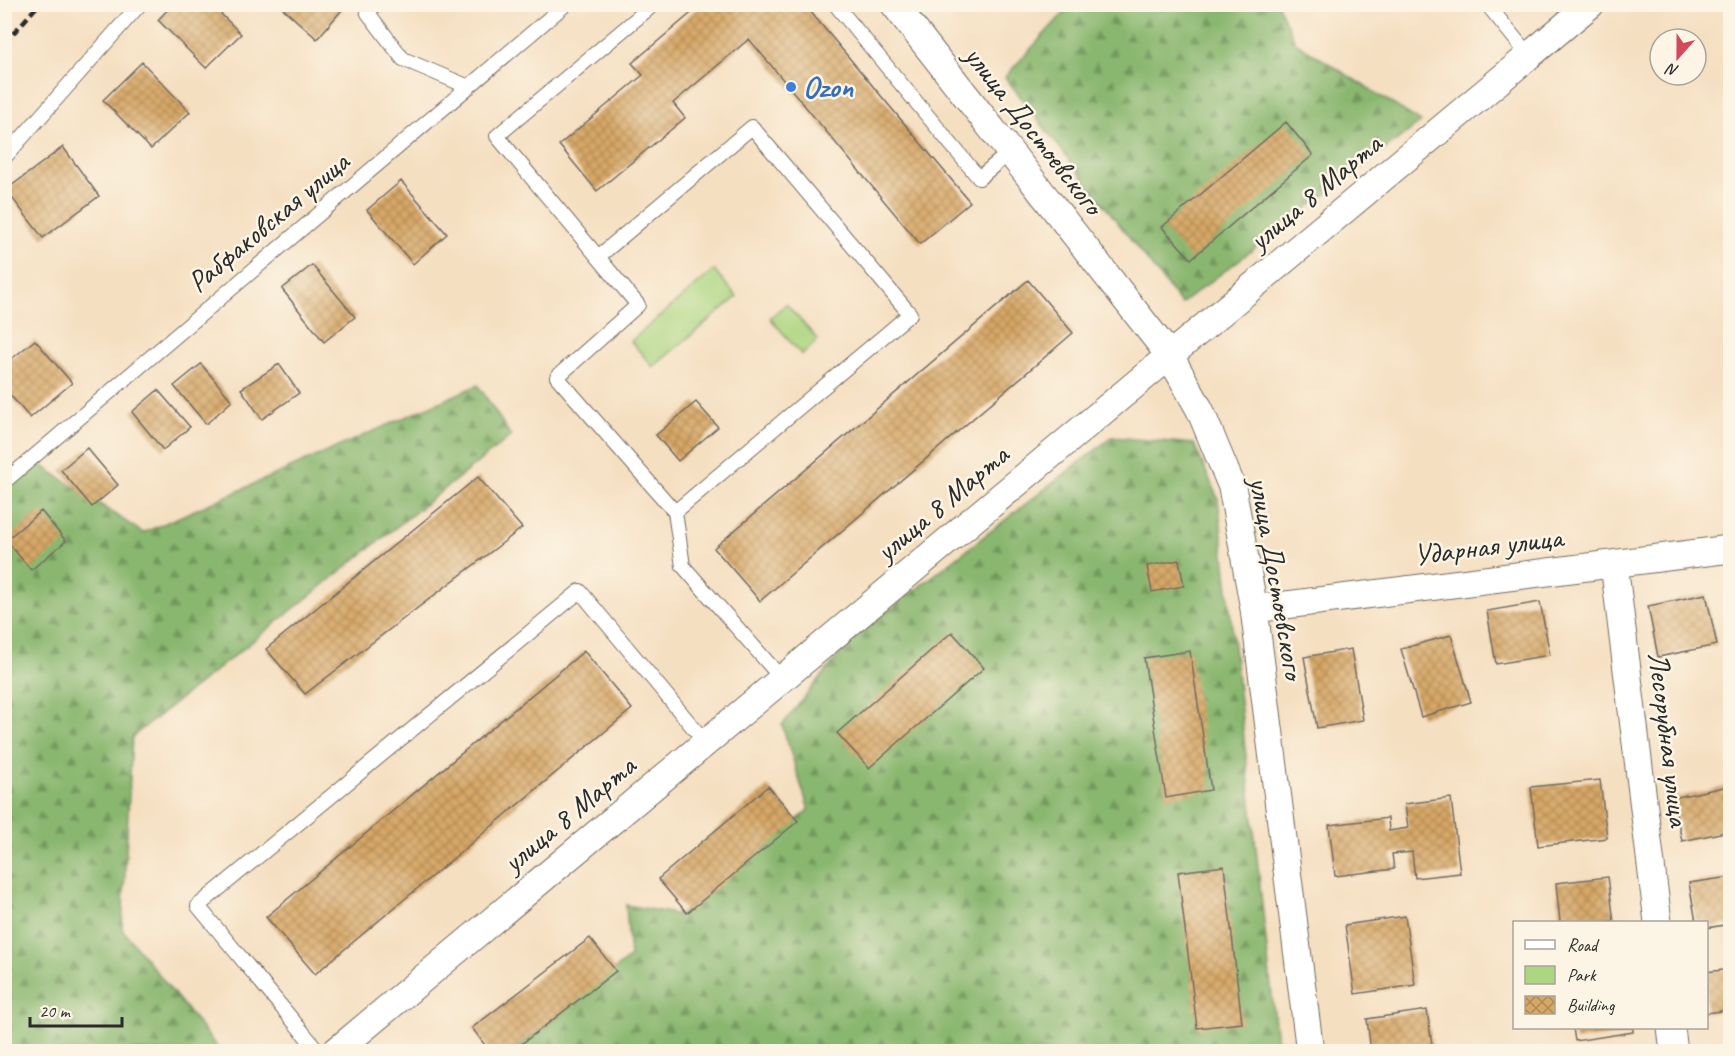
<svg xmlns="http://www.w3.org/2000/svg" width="1735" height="1056" font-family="Caveat,sans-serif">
<defs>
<pattern id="forest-firs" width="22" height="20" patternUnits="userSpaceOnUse" patternTransform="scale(1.5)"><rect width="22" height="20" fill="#8ab76f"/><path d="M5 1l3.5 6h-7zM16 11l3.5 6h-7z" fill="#71955b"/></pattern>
<pattern id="building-cross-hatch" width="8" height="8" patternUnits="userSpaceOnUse" patternTransform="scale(1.5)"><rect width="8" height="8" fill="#d7a766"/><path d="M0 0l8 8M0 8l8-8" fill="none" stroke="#af8854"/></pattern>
</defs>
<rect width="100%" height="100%" fill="#fcf5e5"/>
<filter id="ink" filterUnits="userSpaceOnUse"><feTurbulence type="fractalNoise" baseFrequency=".0167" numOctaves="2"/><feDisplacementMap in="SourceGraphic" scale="12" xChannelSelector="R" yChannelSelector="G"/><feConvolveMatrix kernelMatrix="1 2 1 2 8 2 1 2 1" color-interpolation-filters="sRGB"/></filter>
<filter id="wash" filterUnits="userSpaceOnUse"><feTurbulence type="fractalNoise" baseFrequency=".008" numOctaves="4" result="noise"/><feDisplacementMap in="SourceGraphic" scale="24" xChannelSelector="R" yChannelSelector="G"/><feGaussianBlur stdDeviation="1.35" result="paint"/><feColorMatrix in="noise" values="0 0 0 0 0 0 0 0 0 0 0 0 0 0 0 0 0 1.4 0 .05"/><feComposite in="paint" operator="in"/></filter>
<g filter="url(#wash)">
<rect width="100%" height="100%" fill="#f5dfc1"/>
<!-- green -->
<path fill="#add681" stroke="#6c8056" stroke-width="1.5" d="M 714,270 L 737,297 L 653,367 L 631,341 Z
M 786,304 L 818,340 L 802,355 L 770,318 Z"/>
<!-- forest -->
<path fill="url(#forest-firs)" stroke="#5a714d" stroke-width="1.5" d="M 1071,5 L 1278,5 L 1295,42 L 1421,122 L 1181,304 L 1005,77 Z
M 478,385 L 511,436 L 132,737 L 122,929 L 220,1051 L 5,1051 L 4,489 L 35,461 L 143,533 Z
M 1112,437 L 1194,444 L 1218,499 L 1278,1051 L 513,1052 L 630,957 L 626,905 L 680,915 L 809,810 L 782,725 L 852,639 Z"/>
<g id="blocks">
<!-- building -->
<path fill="url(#building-cross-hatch)" d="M 173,4 L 211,4 L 241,34 L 206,68 L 158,20 Z
M 278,4 L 347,4 L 317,39 Z
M 702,4 L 804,4 L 970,202 L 920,244 L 749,39 L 673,103 L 685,118 L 597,191 L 559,145 L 643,75 L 632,63 Z
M 142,62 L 190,112 L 151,149 L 103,100 Z
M 1286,122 L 1313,155 L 1191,259 L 1162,227 Z
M 63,147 L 99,196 L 43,238 L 6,190 Z
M 401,181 L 447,234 L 413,264 L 367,210 Z
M 312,265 L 355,317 L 324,342 L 282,289 Z
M 1028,280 L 1073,333 L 760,601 L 714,548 Z
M 35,340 L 72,383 L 30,418 L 4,388 L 4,365 Z
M 201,364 L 232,401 L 206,424 L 174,386 Z
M 279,364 L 299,393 L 262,419 L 241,389 Z
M 158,390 L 190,427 L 163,450 L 132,412 Z
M 696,402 L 718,427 L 678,461 L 656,435 Z
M 87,448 L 118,485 L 92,507 L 61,470 Z
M 478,477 L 522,528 L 305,694 L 266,649 Z
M 41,511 L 66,541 L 31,570 L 6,540 Z
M 1179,560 L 1184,586 L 1152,592 L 1147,566 Z
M 1706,594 L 1717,645 L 1658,657 L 1648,606 Z
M 1540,602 L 1550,655 L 1496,664 L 1487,611 Z
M 952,632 L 984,668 L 869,768 L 837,733 Z
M 1451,635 L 1471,702 L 1421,717 L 1401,649 Z
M 1351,649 L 1363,720 L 1317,728 L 1304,657 Z
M 584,651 L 632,709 L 315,974 L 266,917 Z
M 1190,651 L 1211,790 L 1166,798 L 1144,658 Z
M 1600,780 L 1607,838 L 1538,846 L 1531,787 Z
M 768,786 L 798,821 L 687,913 L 658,879 Z
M 1724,787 L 1730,831 L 1682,841 L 1673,798 Z
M 1451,798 L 1460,873 L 1415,878 L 1412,852 L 1392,854 L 1394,869 L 1335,876 L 1329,825 L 1388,818 L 1389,831 L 1408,828 L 1405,804 Z
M 1224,866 L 1242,1023 L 1197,1028 L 1178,872 Z
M 1608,877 L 1614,922 L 1560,922 L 1556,883 Z
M 1730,877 L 1730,924 L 1706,928 L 1706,922 L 1696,922 L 1689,883 Z
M 1405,916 L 1415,985 L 1355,994 L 1345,925 Z
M 590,938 L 616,971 L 511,1052 L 490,1052 L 472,1028 Z
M 1730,969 L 1730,1010 L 1706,1013 L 1706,972 Z
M 1427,1010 L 1433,1052 L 1371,1052 L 1367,1019 Z
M 1573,1028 L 1633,1028 L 1633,1032 L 1575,1041 Z"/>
</g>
</g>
<g filter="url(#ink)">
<use href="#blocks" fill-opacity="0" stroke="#726a60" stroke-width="1.5"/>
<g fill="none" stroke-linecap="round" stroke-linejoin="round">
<!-- lane casing -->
<g stroke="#726a60" stroke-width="16">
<path id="lane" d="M 375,4 L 368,13 L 403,59 L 469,87
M 654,4 L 497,136 L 638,305 L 557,377 L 675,512 L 683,566 L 782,679
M 835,4 L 979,178 L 1010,152
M 1487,4 L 1529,56
M 4,158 L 140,4
M 598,257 L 752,127 L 910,314 L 675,512
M 4,482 L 566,4
M 319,1052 L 198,906 L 580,591 L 706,743"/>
</g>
<!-- street casing -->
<g stroke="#726a60" stroke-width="29">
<path id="street" d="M 894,4 L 1170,356 L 1200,410 L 1232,487 L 1254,609 L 1310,1052
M 1614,564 L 1658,922
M 1254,609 L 1730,549
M 1671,1028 L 1674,1052
M 335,1052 L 1591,4"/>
</g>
<!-- lane -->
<use href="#lane" stroke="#fff" stroke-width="14"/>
<!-- street -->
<use href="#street" stroke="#fff" stroke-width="27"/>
<!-- rail -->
<path stroke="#2b2b2b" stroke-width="4.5" stroke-dasharray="9 4.5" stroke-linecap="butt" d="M 4,44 L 39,4"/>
</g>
</g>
<!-- markers -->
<circle fill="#3f7fe0" stroke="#fcf5e5" stroke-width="2" cx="791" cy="87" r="6"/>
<g text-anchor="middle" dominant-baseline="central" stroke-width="5" stroke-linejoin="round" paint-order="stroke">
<!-- shop labels -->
<g font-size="30" font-weight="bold" fill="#366cbe" stroke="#fcf5e5" text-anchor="start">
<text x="803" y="87">Ozon</text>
</g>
<!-- street labels -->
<g font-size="30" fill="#2b2b2b" stroke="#fcf5e5">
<text transform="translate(1034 130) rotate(52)">улица Достоевского</text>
<text transform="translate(1315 192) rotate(-40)">улица 8 Марта</text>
<text transform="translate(268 222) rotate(-40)">Рабфаковская улица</text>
<text transform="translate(942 503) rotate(-40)">улица 8 Марта</text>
<text transform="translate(1488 546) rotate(-7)">Ударная улица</text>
<text transform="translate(1277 578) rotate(80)">улица Достоевского</text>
<text transform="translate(1669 739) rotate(83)">Лесорубная улица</text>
<text transform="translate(569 814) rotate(-40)">улица 8 Марта</text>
</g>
</g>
<!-- margin -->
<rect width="1735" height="1056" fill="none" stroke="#fcf5e5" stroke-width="24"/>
<!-- legend -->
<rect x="1513" y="921" width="195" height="108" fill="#fcf5e5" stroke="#a8a49b" stroke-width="1.5"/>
<rect x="1525" y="940" width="30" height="9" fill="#ffffff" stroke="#a8a49b" stroke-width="1.5"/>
<text x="1567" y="951" font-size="18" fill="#2b2b2b">Road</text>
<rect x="1525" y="966" width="30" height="18" fill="#add681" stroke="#a8a49b" stroke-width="1.5"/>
<text x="1567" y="981" font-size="18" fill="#2b2b2b">Park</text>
<rect x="1525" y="996" width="30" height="18" fill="url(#building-cross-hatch)" stroke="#a8a49b" stroke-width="1.5"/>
<text x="1567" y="1011" font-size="18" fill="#2b2b2b">Building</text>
<!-- north arrow -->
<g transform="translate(1678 57) rotate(201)"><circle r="28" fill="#fcf5e5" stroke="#a8a49b" stroke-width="1.5"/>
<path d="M0-4.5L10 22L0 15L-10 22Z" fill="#d1495b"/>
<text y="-9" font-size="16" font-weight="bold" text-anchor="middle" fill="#2b2b2b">N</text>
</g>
<!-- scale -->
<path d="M30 1017v9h92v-9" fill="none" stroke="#2b2b2b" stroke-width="3"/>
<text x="39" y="1017" font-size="18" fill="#2b2b2b" stroke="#fcf5e5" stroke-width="4.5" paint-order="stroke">20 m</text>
</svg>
